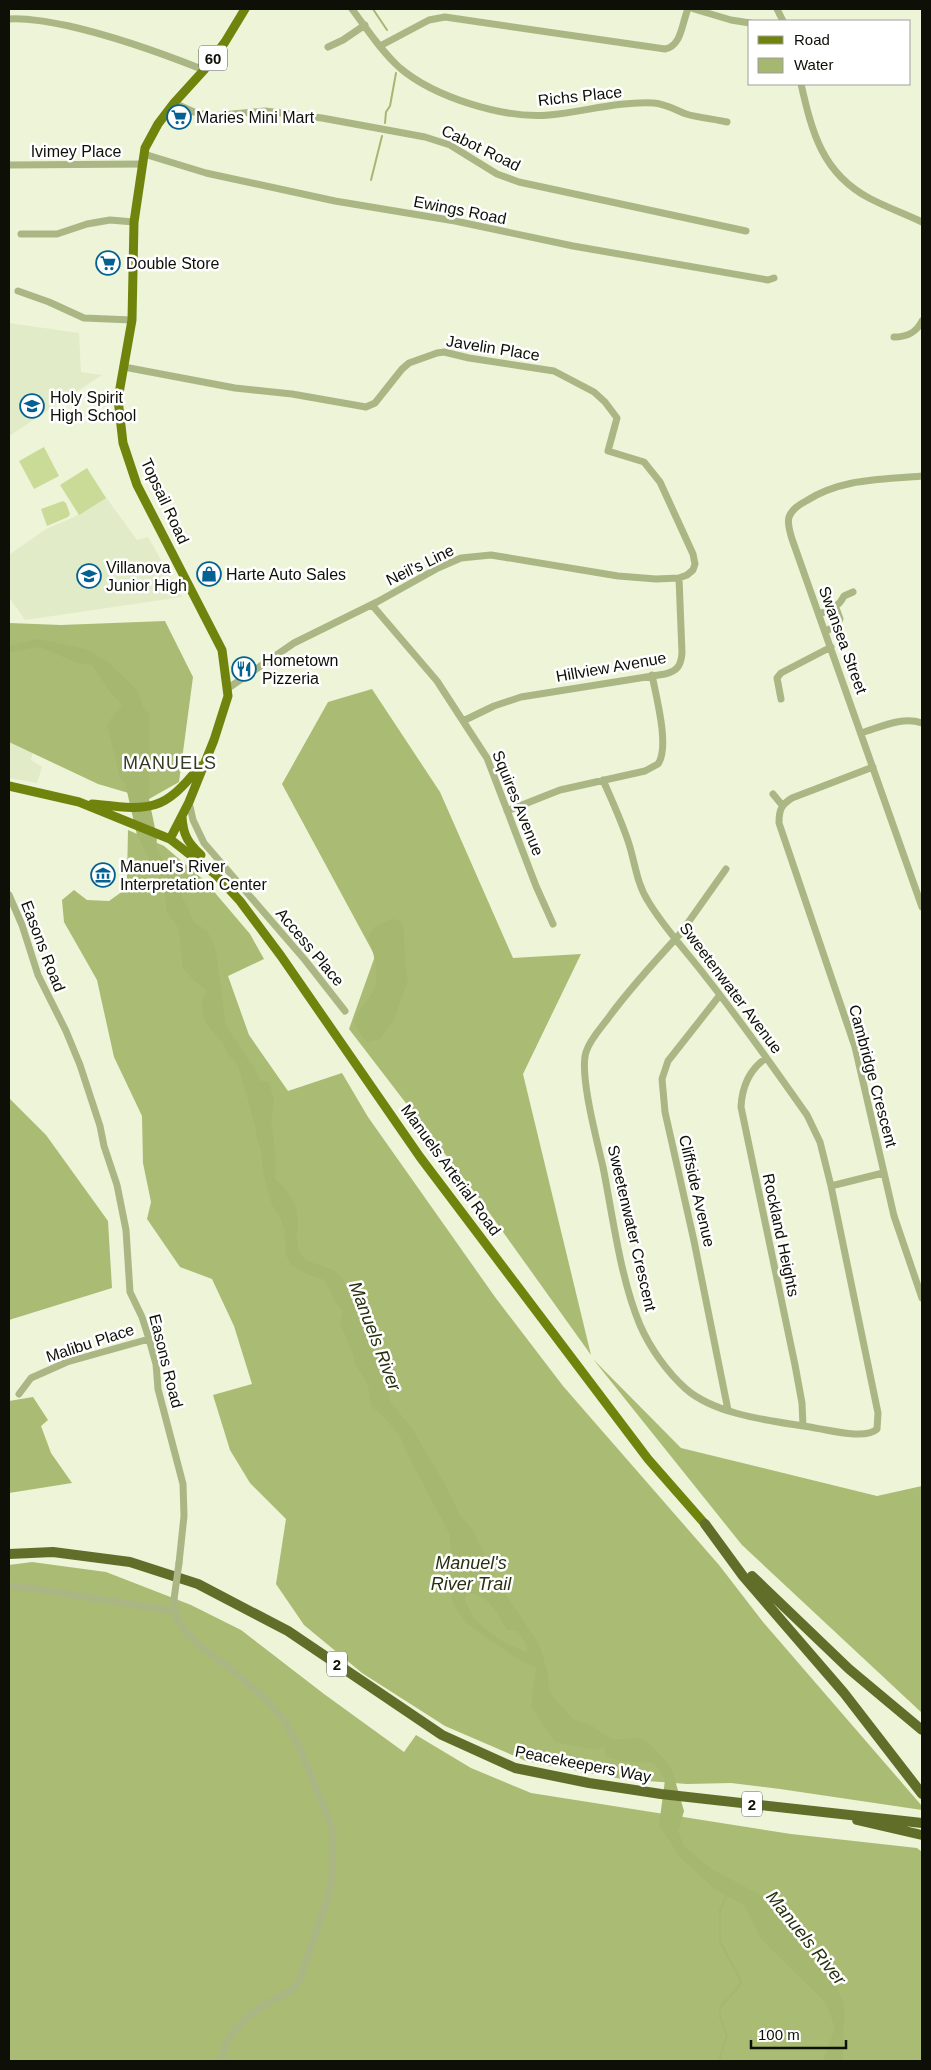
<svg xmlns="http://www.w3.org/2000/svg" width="931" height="2070" font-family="Helvetica,sans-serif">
<rect width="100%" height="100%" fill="#edf4d8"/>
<!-- built -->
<path fill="#e1ebc7" d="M 9,323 L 79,333 L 81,372 L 102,375 L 9,436 Z
M 105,496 L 137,540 L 148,537 L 182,597 L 25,620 L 9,597 L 9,555 L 46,529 L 74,517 Z
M 9,742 L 34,747 L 31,760 L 42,767 L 37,783 L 9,778 Z"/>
<!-- green -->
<path fill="#cadb98" d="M 44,447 L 59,476 L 34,489 L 19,461 Z
M 87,468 L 106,498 L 79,515 L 60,485 Z
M 63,501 L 66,503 L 70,514 L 68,517 L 47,526 L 41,509 Z"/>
<!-- forest -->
<path fill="#aabb74" d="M 165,621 L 193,677 L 179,782 L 149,799 L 98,784 L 9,742 L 9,623 L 61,625 Z
M 372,689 L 440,792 L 513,958 L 581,954 L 523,1074 L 591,1355 L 478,1197 L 349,1029 L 375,956 L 282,784 L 328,702 Z
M 128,830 L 164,846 L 205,881 L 250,934 L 264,959 L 228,976 L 249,1035 L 288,1091 L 342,1073 L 368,1117 L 495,1297 L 563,1386 L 719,1565 L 763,1622 L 922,1806 L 922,1810 L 780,1789 L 731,1783 L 687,1784 L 622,1779 L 526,1761 L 445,1726 L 362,1673 L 304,1625 L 276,1584 L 286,1519 L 250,1483 L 230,1450 L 213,1395 L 252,1384 L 234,1326 L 212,1279 L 180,1267 L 147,1219 L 151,1202 L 143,1163 L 142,1116 L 114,1057 L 97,980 L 64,922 L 62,900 L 74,890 L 87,900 L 109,901 L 123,891 L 127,878 Z
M 9,1098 L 46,1135 L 108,1221 L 112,1288 L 9,1320 Z
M 593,1359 L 681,1448 L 877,1496 L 922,1486 L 922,1713 L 742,1545 Z
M 33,1397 L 48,1420 L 41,1426 L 51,1453 L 72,1483 L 9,1493 L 9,1401 Z
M 32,1562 L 106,1572 L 191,1605 L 241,1630 L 324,1694 L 404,1752 L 416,1735 L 471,1768 L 531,1793 L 791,1834 L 917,1848 L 922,1852 L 922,2061 L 9,2061 L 9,1565 Z"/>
<!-- water -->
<path fill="#a6b770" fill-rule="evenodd" d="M 37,639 L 86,649 L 108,662 L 138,691 L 142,705 L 149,714 L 149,799 L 157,838 L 156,849 L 169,869 L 194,922 L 207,931 L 215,947 L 226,1026 L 256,1071 L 260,1081 L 269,1082 L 274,1102 L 271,1121 L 275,1151 L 275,1179 C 293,1194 300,1208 297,1231 C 296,1238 299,1244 298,1251 L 307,1261 L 334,1270 L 343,1280 L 370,1339 L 384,1359 L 390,1387 L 389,1400 L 413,1430 L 443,1481 L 460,1515 L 474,1532 L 495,1578 L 540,1646 L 548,1675 L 549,1692 L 573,1719 L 592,1726 L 612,1740 L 636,1738 L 646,1740 L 666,1761 L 672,1770 L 684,1811 L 678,1831 L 684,1847 L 712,1869 L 769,1900 L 791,1931 L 832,1976 L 842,2000 L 845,2016 L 843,2030 L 843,2061 L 823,2061 L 835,2028 L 826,2003 L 762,1940 L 744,1905 L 716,1890 L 680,1857 L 659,1825 L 665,1780 L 654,1763 L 620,1761 L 605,1756 L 605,1746 L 596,1750 L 555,1742 L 531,1707 L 536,1668 L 519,1660 L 466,1623 L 452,1602 L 450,1535 L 409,1457 L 400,1436 L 383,1416 L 371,1406 L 368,1385 L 355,1364 L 353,1354 L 340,1323 L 343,1311 L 335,1302 L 325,1280 L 306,1274 L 291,1265 L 286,1255 L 285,1232 L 280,1216 L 272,1205 L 264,1176 L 261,1150 L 257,1139 L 255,1125 L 238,1065 L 226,1052 L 224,1044 L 207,1025 L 203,1014 L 202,1001 L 207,990 L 194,981 L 183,968 L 179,929 L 167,911 L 164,884 L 160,880 L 137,835 L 125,783 L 120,778 L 107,724 L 122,705 L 108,689 L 92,665 L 78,663 L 39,647 L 9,652 L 9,646 ZM 468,1593 C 488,1594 498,1614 507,1630 L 517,1631 L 525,1642 L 528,1653 L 501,1641 L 475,1620 L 464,1599 Z
M 393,919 L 400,921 L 404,930 L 405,967 L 408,980 L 395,1017 L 380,1039 L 367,1042 L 359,1032 L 354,1020 C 359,1008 365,1004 372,993 C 381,979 374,952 368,938 C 371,926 382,922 393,919 Z"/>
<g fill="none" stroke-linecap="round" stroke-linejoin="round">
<!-- stream -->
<path stroke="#a6b770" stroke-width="2" d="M 373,9 L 387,30
M 385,123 L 386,112 L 390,106 L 396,73
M 371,180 L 382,136
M 721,2061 L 720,2057 L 727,2036 L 720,2017 L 720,2007 L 738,1988 L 741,1981 L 720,1942 L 720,1910 L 727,1895"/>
<!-- minor -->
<path stroke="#aab784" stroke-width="7" d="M 352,9 C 367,29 381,51 400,68 C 434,97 504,119 549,115 C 583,112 619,101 654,103 C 666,104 676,110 686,114 C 700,118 714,119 727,122
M 694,9 L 731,20 L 750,23
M 777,9 L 783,21
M 9,19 C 29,18 49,22 69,26 C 117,37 159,52 204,70
M 380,46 L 429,20 L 445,17 L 665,49 C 682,46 682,22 688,9
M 328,47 L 343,40 L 365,25
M 801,84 C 812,132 822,173 869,198 C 886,207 905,214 922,222
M 174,103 L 194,112 L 211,116 L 265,111 L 322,118 L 425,137 L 450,145 L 497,174 L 519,182 L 746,231
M 144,154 L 206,173 L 335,201 L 455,221 L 573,246 L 768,280 L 774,278
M 9,165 L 143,164
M 21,234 L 57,234 L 87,224 L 110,220 L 134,222
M 18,291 L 49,302 L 84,318 L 132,320
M 894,337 C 907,337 916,333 922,321
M 124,367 L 235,388 L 292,394 L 366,407 L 375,403 L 402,369 L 409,363 L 437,353 L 444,352 L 469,358 L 554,371 L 594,392 L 605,402 L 617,418 L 608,451 L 644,462 L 660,482 L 693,554 L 695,564 L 693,570 L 687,575 L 679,578 L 656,579 L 618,576 L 491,555 L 461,558 L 438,568 L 377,602 L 294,643 L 227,689
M 922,476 C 881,480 842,478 806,501 C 799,505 792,509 789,517 C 787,524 790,532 792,539 L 922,907
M 372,605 L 437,681 L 487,758 L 536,886 L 553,924
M 819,614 C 831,609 838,608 844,596 L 853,592
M 825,632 L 836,625 L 840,619 L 836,608
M 781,699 L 777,678 L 781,673 L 831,647
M 463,721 L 494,706 L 521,697 L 665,674 C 677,671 681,666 682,653 L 679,578
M 861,733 C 881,727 902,716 922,723
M 873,767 L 792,798 C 781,805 779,810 779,823 L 855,1047 L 894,1216 L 922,1298
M 603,780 C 612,801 622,822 629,844 C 635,863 637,884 648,901 C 664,928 687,952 706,977 C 741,1021 774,1068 807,1115 L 820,1142 L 831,1186 L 878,1413 L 877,1429 C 866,1440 829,1430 815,1428 C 775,1421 717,1416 686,1389 C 667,1372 650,1348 640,1325 C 620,1277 613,1217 603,1167 C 597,1141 579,1074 586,1052 C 590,1039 601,1028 609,1017 C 631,987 655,961 680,934 L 726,869
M 773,794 L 782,805
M 189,802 L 193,820 L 204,843 L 305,960 L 345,1011
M 507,811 L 560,790 L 645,771 L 658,764 C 670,747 656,696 652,675
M 9,895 L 22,925 L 38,975 L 66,1031 L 80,1065 L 100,1126 L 104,1146 L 117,1185 L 126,1230 L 130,1292 L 142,1317 L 149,1339 L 156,1364 L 158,1389 L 183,1484 L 184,1516 L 179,1563
M 720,995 L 668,1061 L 662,1079 L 665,1112 L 694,1241 L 728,1410
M 766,1058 C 750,1069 742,1086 741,1107 L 795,1365 L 802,1403 L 803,1426
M 831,1186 L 883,1173
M 19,1394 L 31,1378 L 67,1362 L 149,1339
M 9,1586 L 29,1588 L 174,1611
M 174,1599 L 176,1618 L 187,1633 L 205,1650 L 229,1667 L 263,1697 L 285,1721 L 301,1751 L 329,1820 L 333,1832 L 332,1880 L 327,1900 L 300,1979 C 291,1993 287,1992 273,2000 C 250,2013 223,2033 222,2061"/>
<!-- major -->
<path stroke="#70840d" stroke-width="9" d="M 9,786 L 79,802 L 170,839 L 216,875 L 240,901 L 281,956 L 420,1157 L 648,1459 L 705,1524
M 92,804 C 149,810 162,814 200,766
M 182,817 C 183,835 188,843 201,855
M 170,839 L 189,802 L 214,740 L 228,696 L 222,650 L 137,485 L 123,443 L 118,399 L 132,320 L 134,222 L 145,148 L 158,124 L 174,103 L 204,70 L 225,42 L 245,9"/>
<!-- highway -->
<path stroke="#606e2a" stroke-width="10" d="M 705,1524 L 743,1576 L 844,1693 L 922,1794
M 9,1554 L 53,1552 L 130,1562 L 198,1584 L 288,1631 L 442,1735 L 515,1768 L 589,1783 L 661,1794 L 922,1823
M 752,1576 L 849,1669 L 922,1730
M 857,1820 L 922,1835"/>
<!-- minor-bridge -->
<path stroke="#aab784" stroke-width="7" d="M 174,1599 L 179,1563"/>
</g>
<!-- icons -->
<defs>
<g id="supermarket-ring" transform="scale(1.25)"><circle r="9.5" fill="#fff" stroke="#046292" stroke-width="1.5"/><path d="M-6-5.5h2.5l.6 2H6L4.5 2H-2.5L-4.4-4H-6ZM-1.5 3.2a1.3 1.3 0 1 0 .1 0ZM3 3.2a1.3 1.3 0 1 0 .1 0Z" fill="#046292"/></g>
<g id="school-ring" transform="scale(1.25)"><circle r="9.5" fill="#fff" stroke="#046292" stroke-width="1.5"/><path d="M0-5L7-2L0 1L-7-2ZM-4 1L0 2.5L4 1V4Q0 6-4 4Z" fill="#046292"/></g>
<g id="shop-ring" transform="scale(1.25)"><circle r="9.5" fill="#fff" stroke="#046292" stroke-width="1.5"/><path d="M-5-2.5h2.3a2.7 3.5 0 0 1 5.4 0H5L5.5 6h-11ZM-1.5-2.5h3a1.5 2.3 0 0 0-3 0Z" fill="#046292"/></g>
<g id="restaurant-ring" transform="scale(1.25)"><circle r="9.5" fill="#fff" stroke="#046292" stroke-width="1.5"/><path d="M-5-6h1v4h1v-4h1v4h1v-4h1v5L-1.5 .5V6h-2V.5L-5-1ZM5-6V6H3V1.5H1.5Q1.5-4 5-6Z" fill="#046292"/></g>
<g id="museum-ring" transform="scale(1.25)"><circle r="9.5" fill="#fff" stroke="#046292" stroke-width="1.5"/><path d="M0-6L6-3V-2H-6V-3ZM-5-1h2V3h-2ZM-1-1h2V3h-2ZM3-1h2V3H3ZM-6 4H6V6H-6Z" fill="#046292"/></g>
</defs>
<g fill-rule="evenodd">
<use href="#supermarket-ring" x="179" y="117"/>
<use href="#supermarket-ring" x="108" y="263"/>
<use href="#school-ring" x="32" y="406"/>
<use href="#shop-ring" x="209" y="574"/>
<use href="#school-ring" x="89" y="576"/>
<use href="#restaurant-ring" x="244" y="669"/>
<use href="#museum-ring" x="103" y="875"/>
</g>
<g text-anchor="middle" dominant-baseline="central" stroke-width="5" stroke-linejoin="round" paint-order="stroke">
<!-- shield labels -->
<g fill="#fff" stroke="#565851" stroke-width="1">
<rect x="199" y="45.5" width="28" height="25" rx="4"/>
<rect x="327" y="1651.5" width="20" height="25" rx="4"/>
<rect x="742" y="1791.5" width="20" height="25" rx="4"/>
</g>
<g font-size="15" font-weight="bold" fill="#0e1007">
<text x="213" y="58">60</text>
<text x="337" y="1664">2</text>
<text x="752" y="1804">2</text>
</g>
<!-- street labels -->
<g font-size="16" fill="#0e1007" stroke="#fff">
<text transform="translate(580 96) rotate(-6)">Richs Place</text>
<text transform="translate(481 148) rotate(26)">Cabot Road</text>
<text x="76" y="151">Ivimey Place</text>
<text transform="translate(460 210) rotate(11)">Ewings Road</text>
<text transform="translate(493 348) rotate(9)">Javelin Place</text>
<text transform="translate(165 501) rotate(65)">Topsail Road</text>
<text transform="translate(420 565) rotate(-26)">Neil's Line</text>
<text transform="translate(843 640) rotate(70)">Swansea Street</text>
<text transform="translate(611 667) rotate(-10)">Hillview Avenue</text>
<text transform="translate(518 803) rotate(68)">Squires Avenue</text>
<text transform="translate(43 946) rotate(69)">Easons Road</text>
<text transform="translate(310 947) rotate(50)">Access Place</text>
<text transform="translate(731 988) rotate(53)">Sweetenwater Avenue</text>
<text transform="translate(873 1076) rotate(75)">Cambridge Crescent</text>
<text transform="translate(451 1170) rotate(54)">Manuels Arterial Road</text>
<text transform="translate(697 1191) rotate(77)">Cliffside Avenue</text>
<text transform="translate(632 1228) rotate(77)">Sweetenwater Crescent</text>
<text transform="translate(781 1235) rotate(78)">Rockland Heights</text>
<text transform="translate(90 1343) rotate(-18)">Malibu Place</text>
<text transform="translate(166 1361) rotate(76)">Easons Road</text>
<text transform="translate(583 1764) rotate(11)">Peacekeepers Way</text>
</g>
<!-- poi labels -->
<g font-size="16" fill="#0e1007" stroke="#fff" text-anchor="start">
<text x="196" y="117">Maries Mini Mart</text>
<text x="126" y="263">Double Store</text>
<text x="50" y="397">Holy Spirit<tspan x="50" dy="18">High School</tspan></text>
<text x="106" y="567">Villanova<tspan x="106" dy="18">Junior High</tspan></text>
<text x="226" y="574">Harte Auto Sales</text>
<text x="262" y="660">Hometown<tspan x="262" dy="18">Pizzeria</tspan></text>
<text x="120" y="866">Manuel's River<tspan x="120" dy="18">Interpretation Center</tspan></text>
</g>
<!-- neighbourhood labels -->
<g font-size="18" letter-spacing="1" fill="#353b24" stroke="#fff">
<text x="170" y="763">MANUELS</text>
</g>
<!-- water labels -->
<g font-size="18" font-style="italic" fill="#293010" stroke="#fff">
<text transform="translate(375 1336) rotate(69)">Manuels River</text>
<text x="471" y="1563">Manuel's<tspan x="471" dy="21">River Trail</tspan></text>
<text transform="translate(806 1938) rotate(51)">Manuels River</text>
</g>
</g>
<!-- border -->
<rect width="931" height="2070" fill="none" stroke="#0e1007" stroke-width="20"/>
<!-- legend -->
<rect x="748" y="20" width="162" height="65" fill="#ffffff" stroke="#9f9f9c"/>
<rect x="758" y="36" width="25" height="8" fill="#70840d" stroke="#9f9f9c"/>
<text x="794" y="45" font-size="15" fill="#0e1007">Road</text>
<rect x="758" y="58" width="25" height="15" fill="#a6b770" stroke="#9f9f9c"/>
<text x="794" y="70" font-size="15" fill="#0e1007">Water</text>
<!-- scale -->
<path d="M751 2040v8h95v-8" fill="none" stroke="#0e1007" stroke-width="2.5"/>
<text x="758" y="2040" font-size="15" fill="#0e1007" stroke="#ffffff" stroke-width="4" paint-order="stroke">100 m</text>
</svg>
